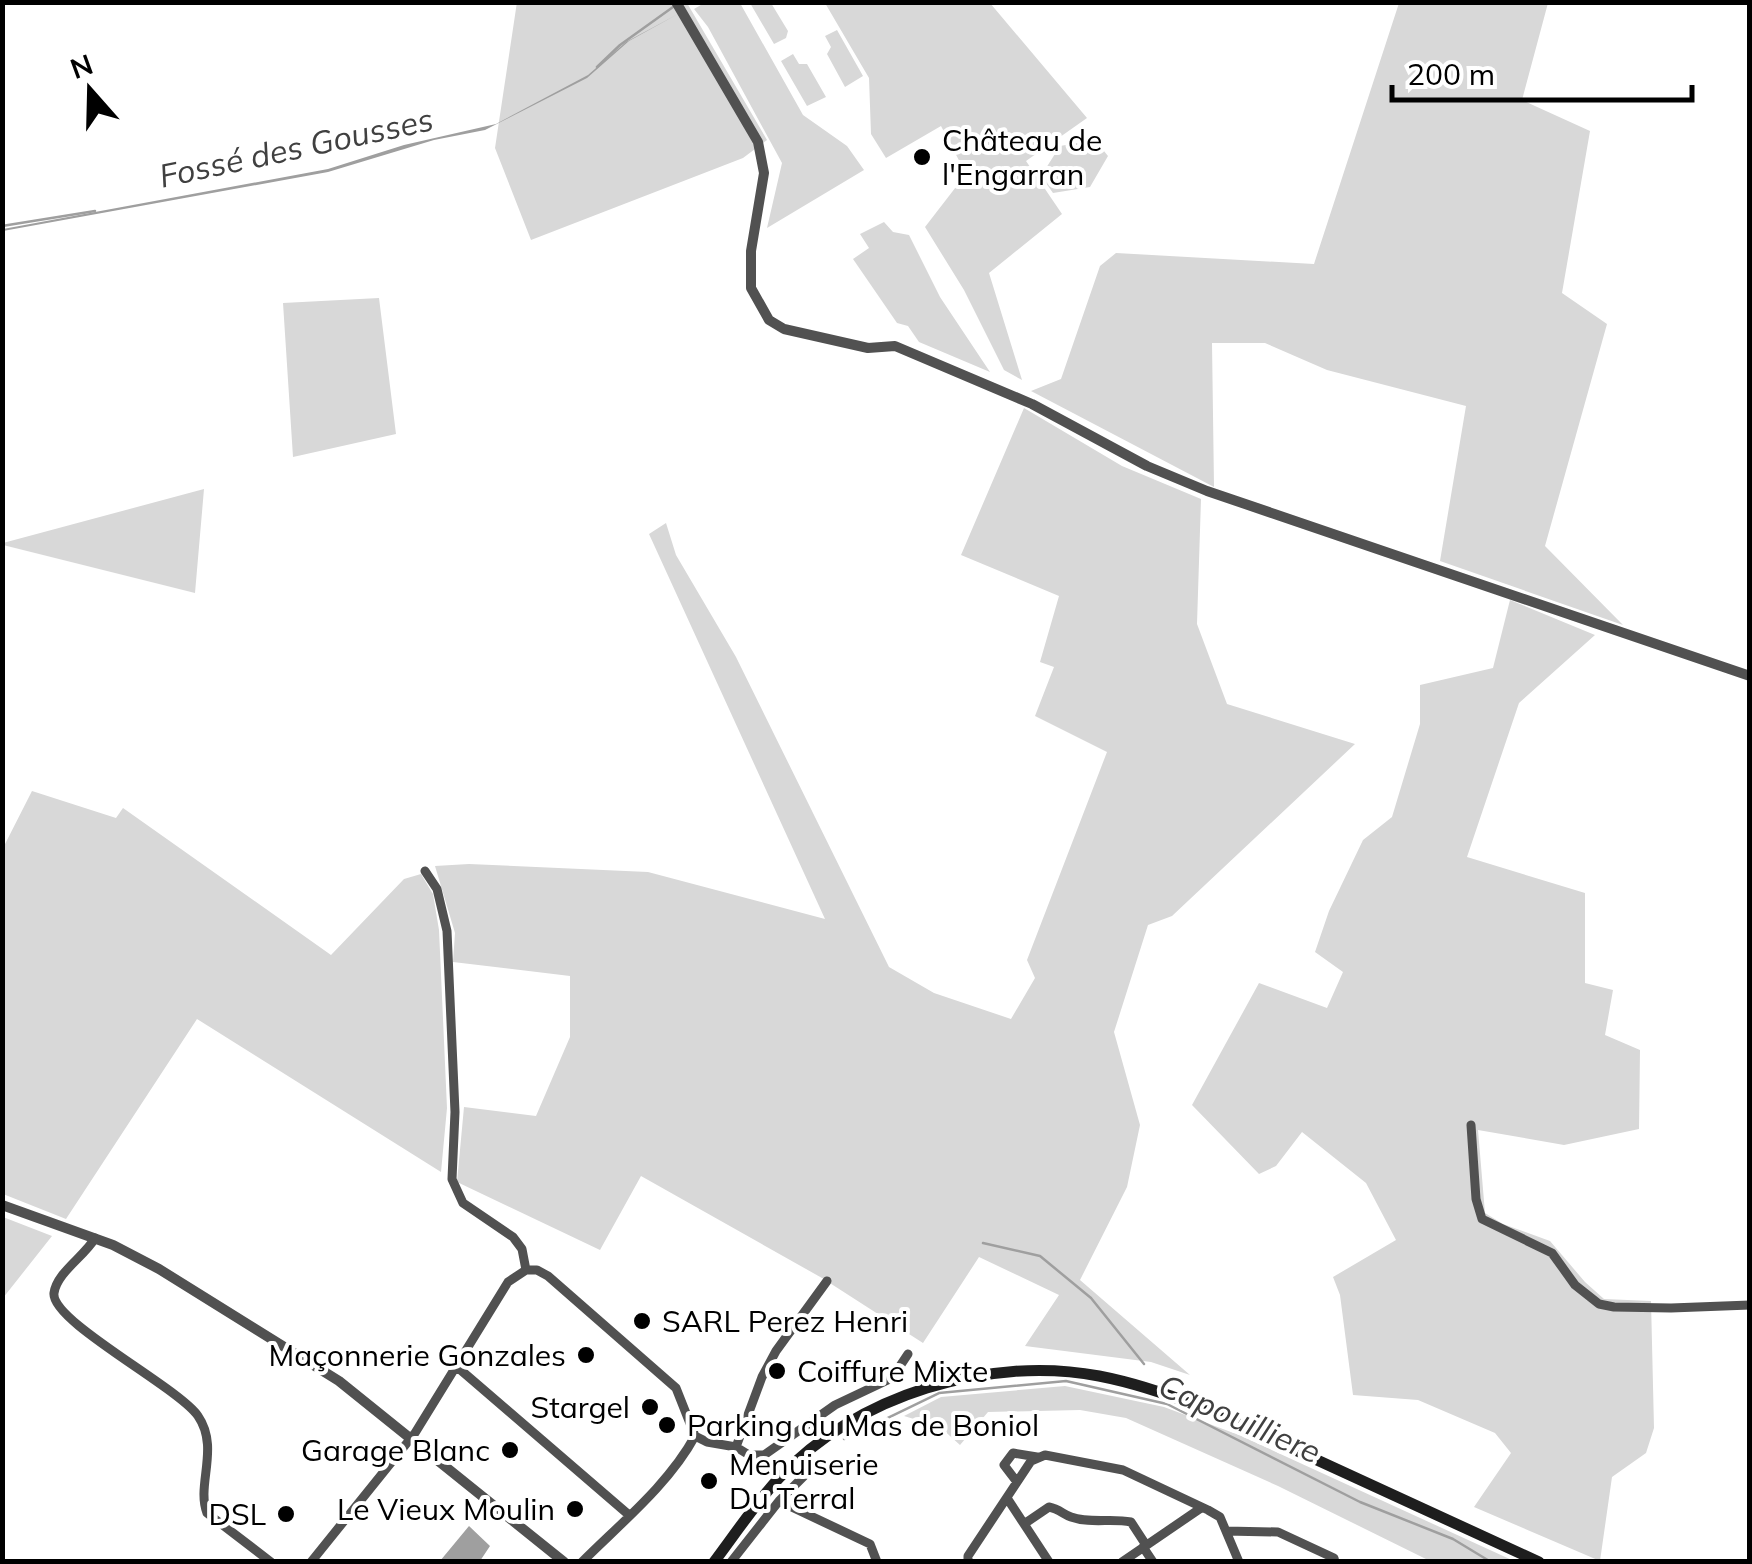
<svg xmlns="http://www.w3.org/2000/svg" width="1752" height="1564" font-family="Mulish,sans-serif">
<rect width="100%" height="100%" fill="#fff"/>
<!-- green -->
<path fill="#d8d8d8" d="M 517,2 L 687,3 L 767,140 L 743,158 L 531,240 L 495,148 Z
M 706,2 L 740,3 L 803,115 L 847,146 L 864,170 L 767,228 L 782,163 L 708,27 L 694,9 Z
M 750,3 L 771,3 L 788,31 L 786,38 L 774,44 Z
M 825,3 L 990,3 L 1087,118 L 1026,161 L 1062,214 L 989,273 L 1022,380 L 1004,370 L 964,290 L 925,227 L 959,183 L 964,170 L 941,126 L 886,158 L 871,134 L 869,78 Z
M 1399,3 L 1548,3 L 1522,100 L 1590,131 L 1562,293 L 1607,324 L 1545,546 L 1623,625 L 1440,561 L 1466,406 L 1327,370 L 1265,343 L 1212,343 L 1214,487 L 1031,391 L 1061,379 L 1100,266 L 1116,253 L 1314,264 Z
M 837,30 L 863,76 L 845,87 L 827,54 L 831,47 L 825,36 Z
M 793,54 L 799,64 L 807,64 L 826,97 L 807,106 L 781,61 Z
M 1095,140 L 1108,156 L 1090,187 L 1053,193 L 1041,176 L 1060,146 Z
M 884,222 L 893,232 L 909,235 L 940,297 L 990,372 L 919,342 L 908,326 L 897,323 L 853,259 L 869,248 L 860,234 Z
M 379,298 L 396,434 L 293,457 L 283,303 Z
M 1024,408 L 1122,466 L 1201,499 L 1197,624 L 1227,704 L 1355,744 L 1172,916 L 1148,925 L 1114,1032 L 1140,1125 L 1127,1187 L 1080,1280 L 1190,1375 L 1151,1362 L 1025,1346 L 1059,1295 L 979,1257 L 923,1343 L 822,1278 L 641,1176 L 600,1250 L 457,1182 L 464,1107 L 536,1116 L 570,1037 L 570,976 L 453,962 L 455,933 L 435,866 L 469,864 L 648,872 L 825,919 L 649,534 L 666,523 L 676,555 L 736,657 L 889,967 L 934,993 L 1011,1019 L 1035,978 L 1027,960 L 1107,752 L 1035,716 L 1054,667 L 1040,662 L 1059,596 L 961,555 Z
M 204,489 L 195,593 L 3,545 L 3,543 Z
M 1510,600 L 1595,635 L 1519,703 L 1467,857 L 1585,893 L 1585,983 L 1613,990 L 1605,1035 L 1640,1050 L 1639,1129 L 1564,1145 L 1478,1130 L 1485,1213 L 1503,1224 L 1550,1241 L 1585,1282 L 1604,1299 L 1651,1301 L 1654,1428 L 1646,1453 L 1612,1477 L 1600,1561 L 1474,1507 L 1511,1453 L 1495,1433 L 1418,1400 L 1353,1395 L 1340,1295 L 1333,1277 L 1396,1240 L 1366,1183 L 1302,1132 L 1276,1166 L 1259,1174 L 1192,1105 L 1259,983 L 1327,1008 L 1343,972 L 1315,952 L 1329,911 L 1363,840 L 1392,817 L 1420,724 L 1420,685 L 1493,668 Z
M 32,791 L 116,818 L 123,808 L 331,955 L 404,879 L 421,874 L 433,894 L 439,930 L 447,1108 L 441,1172 L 197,1019 L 66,1219 L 3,1194 L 3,848 Z
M 3,1217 L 52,1236 L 3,1298 Z
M 1065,1386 L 1164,1407 L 1239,1435 L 1514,1561 L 1430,1561 L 1278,1486 L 1126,1418 L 1080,1410 L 988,1412 L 960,1445 L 940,1427 L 904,1416 L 941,1397 Z"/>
<!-- water -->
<path fill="#9f9f9f" d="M 678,14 L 629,41 L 587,78 L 485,130 L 434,140 L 328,172 L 3,231 L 3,229 L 328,169 L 404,145 L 496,124 L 588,75 L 626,42 Z
M 469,1526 L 490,1546 L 480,1561 L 440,1561 Z"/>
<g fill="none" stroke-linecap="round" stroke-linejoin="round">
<!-- stream -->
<path stroke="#9f9f9f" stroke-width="2.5" d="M 597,67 L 620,45 L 673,7
M 2,226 L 95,211
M 983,1243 L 1040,1256 L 1091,1298 L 1144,1364
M 844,1439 L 939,1393 L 1066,1381 L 1167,1404 L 1360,1502 L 1453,1539 L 1491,1562"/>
<!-- minor -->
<path stroke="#515151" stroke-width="9" d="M 425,871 L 437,889 L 447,931 L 455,1112 L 452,1179 L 463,1203 L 513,1237 L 522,1249 L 526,1270
M 1471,1125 L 1476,1199 L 1482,1219 L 1552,1253 L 1575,1285 L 1599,1304 L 1614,1307 L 1671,1308 L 1750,1305
M 95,1238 C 85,1256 57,1272 54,1293 C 50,1321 178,1387 198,1416 C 220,1448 196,1485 207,1513 L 271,1562
M 526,1270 L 537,1270 L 548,1276 L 676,1388 L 695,1436
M 456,1366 L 629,1515
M 695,1436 L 707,1442 L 736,1447 L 749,1455 L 764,1455 L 835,1405 L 892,1378 L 908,1354
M 736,1447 L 762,1377 L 776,1351 L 827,1281
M 1017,1482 L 1004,1465 L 1013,1453 L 1037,1457
M 1007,1498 L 1049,1562
M 779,1501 L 870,1544 L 877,1562
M 1024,1524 L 1049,1507 C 1059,1509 1063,1514 1071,1517 C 1091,1524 1111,1518 1131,1522 L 1146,1545
M 1226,1531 L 1278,1532 L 1334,1558 L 1335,1562
M 1143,1547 L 1153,1562
M 311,1562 L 415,1433 L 508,1282 L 526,1270
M 582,1562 C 621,1523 669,1484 695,1436
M 731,1562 L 779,1501 L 811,1469
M 968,1562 L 968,1556 L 1031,1461 L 1045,1455 L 1123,1470 L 1208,1510 L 1220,1517 L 1239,1562
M 1122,1562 L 1201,1508"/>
<!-- tertiary -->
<path stroke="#515151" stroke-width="10" d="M 676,2 L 758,142 L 764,173 L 751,251 L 751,288 L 769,320 L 784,329 L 868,348 L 895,346 L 1032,404 L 1147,466 L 1207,491 L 1750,676
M 2,1205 L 113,1245 L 159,1269 L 339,1381 L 564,1562"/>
<!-- secondary -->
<path stroke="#1e1e1e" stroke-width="11" d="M 714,1562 C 735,1534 755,1504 779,1478 C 856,1395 989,1355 1099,1376 C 1171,1390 1238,1423 1304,1454 C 1383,1490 1460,1526 1539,1562"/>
</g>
<!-- markers -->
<g fill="#000" stroke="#fff" stroke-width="4">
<circle cx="922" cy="157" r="10"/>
<circle cx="642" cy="1321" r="10"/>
<circle cx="586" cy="1355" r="10"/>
<circle cx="777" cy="1371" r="10"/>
<circle cx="650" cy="1407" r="10"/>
<circle cx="667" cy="1425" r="10"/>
<circle cx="510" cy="1450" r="10"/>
<circle cx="709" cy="1481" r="10"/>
<circle cx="575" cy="1509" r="10"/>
<circle cx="286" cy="1514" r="10"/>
</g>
<g text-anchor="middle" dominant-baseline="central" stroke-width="8" stroke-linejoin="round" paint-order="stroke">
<!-- poi labels -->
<g font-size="30" fill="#000" stroke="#fff" text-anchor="start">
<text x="942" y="140">Château de<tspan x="942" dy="34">l'Engarran</tspan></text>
<text x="662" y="1321">SARL Perez Henri</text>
<text x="566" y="1355" text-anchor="end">Maçonnerie Gonzales</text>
<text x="797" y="1371">Coiffure Mixte</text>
<text x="630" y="1407" text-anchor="end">Stargel</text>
<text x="687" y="1425">Parking du Mas de Boniol</text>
<text x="490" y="1450" text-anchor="end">Garage Blanc</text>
<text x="729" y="1464">Menuiserie<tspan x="729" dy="34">Du Terral</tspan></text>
<text x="555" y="1509" text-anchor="end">Le Vieux Moulin</text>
<text x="266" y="1514" text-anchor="end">DSL</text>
</g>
<!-- water labels -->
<g font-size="32" font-style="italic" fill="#404040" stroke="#fff">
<text transform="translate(296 147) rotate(-12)">Fossé des Gousses</text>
<text transform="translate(1240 1418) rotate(24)">Capouilliere</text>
</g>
</g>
<!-- border -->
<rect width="1752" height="1564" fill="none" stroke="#000000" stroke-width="10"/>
<!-- north arrow -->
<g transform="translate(90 90) rotate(340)" stroke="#ffffff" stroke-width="8" paint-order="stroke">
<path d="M0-8L18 38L0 25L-18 38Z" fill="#000000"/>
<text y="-15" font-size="28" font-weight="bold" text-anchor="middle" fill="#000000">N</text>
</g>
<!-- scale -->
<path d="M1392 85v15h300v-15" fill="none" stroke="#000000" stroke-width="5"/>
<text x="1407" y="85" font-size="30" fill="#000000" stroke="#ffffff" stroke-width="8" paint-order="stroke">200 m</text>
</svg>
